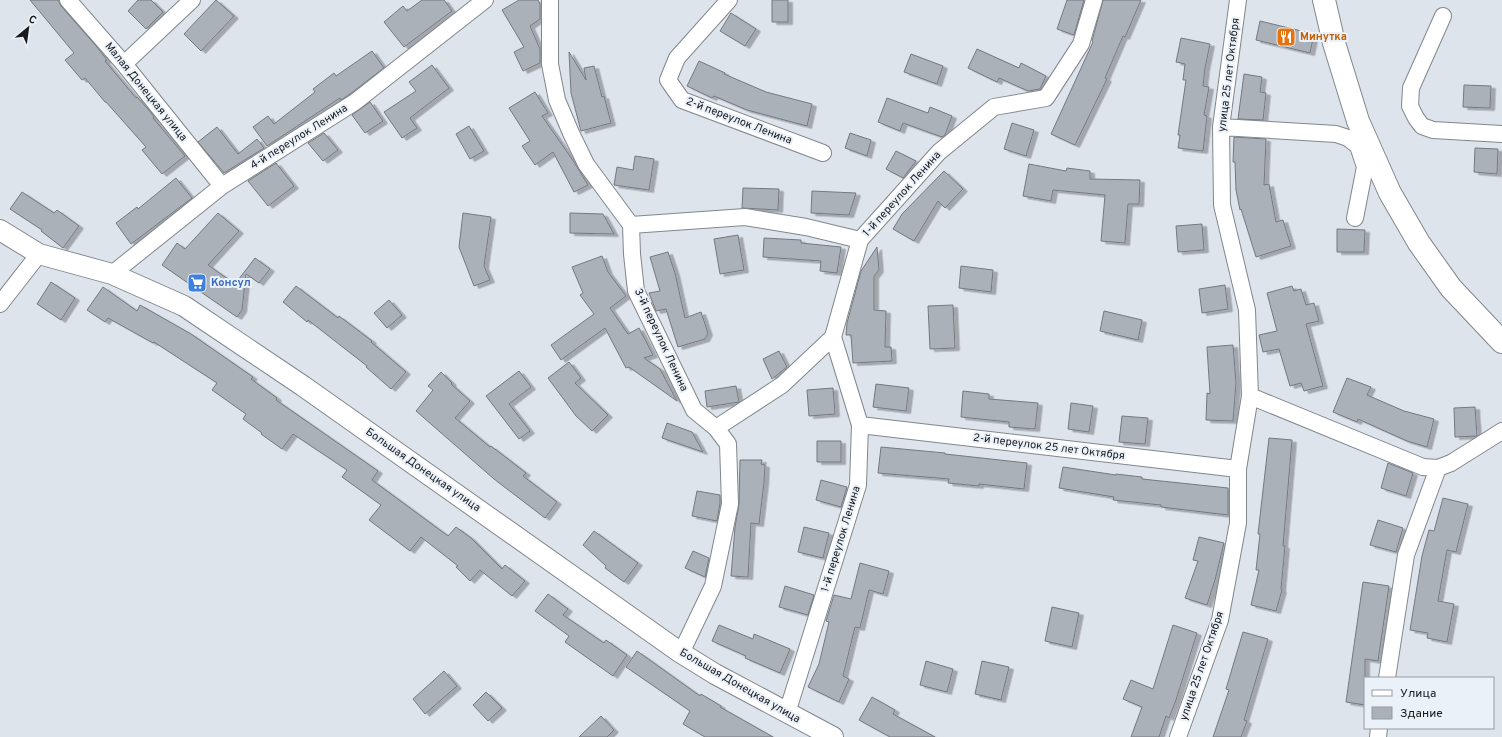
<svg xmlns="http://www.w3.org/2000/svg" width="1502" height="737" font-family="Overpass,sans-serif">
<defs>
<filter id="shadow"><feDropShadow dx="4.5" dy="2.5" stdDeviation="0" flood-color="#0004"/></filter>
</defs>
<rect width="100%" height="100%" fill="#dee4ec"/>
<!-- building -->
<path fill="#abb1b9" stroke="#747980" filter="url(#shadow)" d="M 30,0 L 58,0 L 61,6 L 97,47 L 107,60 L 105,61 L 136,98 L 137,97 L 148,109 L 154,117 L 153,118 L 185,156 L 162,174 L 142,150 L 146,147 L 106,102 L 105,102 L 85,78 L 82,80 L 65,60 L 74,53 Z
M 138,0 L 151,0 L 163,12 L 146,29 L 128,11 Z
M 216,0 L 234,16 L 201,51 L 184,34 Z
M 422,0 L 444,0 L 452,11 L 404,47 L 384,22 L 403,6 L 407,11 Z
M 519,0 L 538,0 L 540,4 L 540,19 L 530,26 L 540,49 L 540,63 L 523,71 L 514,52 L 524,47 L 502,10 Z
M 772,0 L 788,0 L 788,22 L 772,22 Z
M 1067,0 L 1084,0 L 1074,35 L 1057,29 Z
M 1103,0 L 1141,0 L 1125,37 L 1123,36 L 1105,78 L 1107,79 L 1075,145 L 1051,134 L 1093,42 L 1092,41 Z
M 731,13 L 756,29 L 745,46 L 720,31 Z
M 1260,21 L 1314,34 L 1310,53 L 1256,40 Z
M 1181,38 L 1210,44 L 1205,68 L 1203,86 L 1209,87 L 1204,115 L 1207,116 L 1203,151 L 1178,148 L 1180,135 L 1178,135 L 1186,80 L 1183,80 L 1185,64 L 1176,62 Z
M 977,49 L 1019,68 L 1021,63 L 1046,76 L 1040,89 L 1028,91 L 999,78 L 997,82 L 968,68 Z
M 372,51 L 384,68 L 350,94 L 341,100 L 340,98 L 267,146 L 253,127 L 268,116 L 274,124 L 315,92 L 313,89 L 334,73 L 336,76 Z
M 569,52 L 586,80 L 584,68 L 594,66 L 602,97 L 604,96 L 611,123 L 581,131 L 571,93 Z
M 911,54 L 943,66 L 937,84 L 904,72 Z
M 699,61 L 725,73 L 724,74 L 766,92 L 812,104 L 807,126 L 747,110 L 714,96 L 712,98 L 687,86 Z
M 432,65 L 449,88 L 410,118 L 417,128 L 402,138 L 384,112 L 416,91 L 409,82 Z
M 1244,74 L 1262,77 L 1260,92 L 1266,93 L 1263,120 L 1238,119 Z
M 1464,85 L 1491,86 L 1490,108 L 1463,107 Z
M 535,92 L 548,113 L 542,116 L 574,162 L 588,185 L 574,192 L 553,152 L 535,165 L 522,146 L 530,141 L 509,108 Z
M 887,98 L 928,113 L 930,107 L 952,116 L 945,135 L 942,137 L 903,123 L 900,131 L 878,122 Z
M 370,102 L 383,121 L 365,133 L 352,115 Z
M 1012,123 L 1034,130 L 1026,156 L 1004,149 Z
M 469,126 L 484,151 L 470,159 L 456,134 Z
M 217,127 L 238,154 L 257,139 L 264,148 L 224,173 L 198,142 Z
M 324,133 L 338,150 L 323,161 L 308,143 Z
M 850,133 L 871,140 L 867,156 L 845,148 Z
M 1234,137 L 1266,139 L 1264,185 L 1269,184 L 1276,222 L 1283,220 L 1291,246 L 1256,257 L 1241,209 L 1240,210 L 1236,190 L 1235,162 L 1233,162 Z
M 1475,148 L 1498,149 L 1497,174 L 1474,172 Z
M 896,151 L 916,161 L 903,178 L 886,169 Z
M 635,156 L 654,159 L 649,190 L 614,185 L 617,167 L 633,170 Z
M 276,163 L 294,186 L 268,206 L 248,181 Z
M 1029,164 L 1066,171 L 1067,168 L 1090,171 L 1090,179 L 1140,180 L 1139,204 L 1128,204 L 1125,243 L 1101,241 L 1105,195 L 1053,190 L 1051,201 L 1023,196 Z
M 944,171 L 963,189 L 945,208 L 938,201 L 914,241 L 893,229 L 902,214 Z
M 176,178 L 192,198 L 131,244 L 116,223 L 137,207 L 138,209 Z
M 743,188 L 779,189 L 778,210 L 742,208 Z
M 812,191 L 856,193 L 849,215 L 811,213 Z
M 22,192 L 54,213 L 57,210 L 79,226 L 63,248 L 41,231 L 42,230 L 10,209 Z
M 218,213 L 239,231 L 208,265 L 235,284 L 255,258 L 270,269 L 259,283 L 246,274 L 242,310 L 237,317 L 162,265 L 177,243 L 185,249 Z
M 463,213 L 491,217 L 484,266 L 490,280 L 474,286 L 459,247 Z
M 570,213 L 603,214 L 614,234 L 570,233 Z
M 1202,224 L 1204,250 L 1178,252 L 1176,226 Z
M 1337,229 L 1365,230 L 1364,252 L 1337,252 Z
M 738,235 L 744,270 L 720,274 L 714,239 Z
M 764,238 L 801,240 L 801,243 L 841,247 L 837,273 L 820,271 L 821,261 L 763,257 Z
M 877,247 L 879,270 L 874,276 L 874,310 L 886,311 L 885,347 L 891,347 L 892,361 L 853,363 L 851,335 L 846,335 L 847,323 L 861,271 Z
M 668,252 L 675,273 L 685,318 L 701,312 L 708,333 L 705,339 L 678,347 L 666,309 L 656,311 L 649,293 L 660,291 L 650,257 Z
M 602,256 L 608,272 L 626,296 L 610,308 L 628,334 L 639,328 L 653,355 L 644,358 L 660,369 L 677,401 L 629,367 L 626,368 L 605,328 L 561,360 L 551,345 L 594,314 L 580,295 L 583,293 L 572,267 Z
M 961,266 L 993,270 L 991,292 L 959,288 Z
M 51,282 L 75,298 L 61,320 L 37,304 Z
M 1225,285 L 1228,309 L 1202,313 L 1199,289 Z
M 296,286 L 338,318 L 339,316 L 372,341 L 371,342 L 406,372 L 391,389 L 366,367 L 367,366 L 308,320 L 307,322 L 283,302 Z
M 1292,286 L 1294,291 L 1301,289 L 1306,305 L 1314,303 L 1319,321 L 1306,324 L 1323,386 L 1304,391 L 1301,383 L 1290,386 L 1279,349 L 1263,352 L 1259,335 L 1277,331 L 1267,293 Z
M 103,287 L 137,311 L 140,305 L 191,334 L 214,350 L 253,377 L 251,379 L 277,398 L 276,400 L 378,471 L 372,480 L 448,536 L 456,527 L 471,538 L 502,569 L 505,565 L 525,581 L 512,596 L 480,570 L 470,581 L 456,567 L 458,566 L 421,537 L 410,551 L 369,520 L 381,505 L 342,477 L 347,470 L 293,434 L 282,449 L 261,434 L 262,433 L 243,419 L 246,414 L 212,390 L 217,383 L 154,342 L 153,343 L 108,318 L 105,322 L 87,310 Z
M 389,300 L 402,315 L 387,328 L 374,313 Z
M 953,305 L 955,348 L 930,349 L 928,306 Z
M 1104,311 L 1142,320 L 1138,340 L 1100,331 Z
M 1233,345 L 1236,383 L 1233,421 L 1206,420 L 1207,393 L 1210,394 L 1207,347 Z
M 779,351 L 787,367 L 772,379 L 763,359 Z
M 569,362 L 581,378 L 575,383 L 608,415 L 592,431 L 576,416 L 548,378 Z
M 519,371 L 531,387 L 509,404 L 530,431 L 519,439 L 486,396 Z
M 441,372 L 452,383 L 451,384 L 470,401 L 455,418 L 490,447 L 491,446 L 526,473 L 523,476 L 557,502 L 545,518 L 494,479 L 416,411 L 433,390 L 428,386 Z
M 1347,378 L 1371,387 L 1367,395 L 1404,411 L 1434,419 L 1427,447 L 1407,441 L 1358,419 L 1357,422 L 1333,412 Z
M 876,384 L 909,388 L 906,411 L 873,407 Z
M 736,386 L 739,402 L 707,407 L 705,391 Z
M 833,388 L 835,414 L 809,416 L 807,390 Z
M 963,391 L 989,394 L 989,399 L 1038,403 L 1035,429 L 1009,427 L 1009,422 L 961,417 Z
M 1071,403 L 1093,406 L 1089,432 L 1068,429 Z
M 1475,407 L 1477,436 L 1455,437 L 1454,408 Z
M 1122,416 L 1148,418 L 1145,444 L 1119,442 Z
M 667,423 L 692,432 L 703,452 L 662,438 Z
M 1269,438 L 1292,440 L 1283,546 L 1285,546 L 1281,589 L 1282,590 L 1276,611 L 1251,605 L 1259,570 L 1256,570 L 1260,534 L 1258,534 Z
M 817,441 L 841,441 L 841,462 L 817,462 Z
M 881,447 L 945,453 L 945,454 L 1027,463 L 1024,489 L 979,484 L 979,486 L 948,483 L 949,479 L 878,473 Z
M 740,460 L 762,460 L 761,464 L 765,465 L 764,483 L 759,524 L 751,523 L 748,577 L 731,576 L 735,527 L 739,504 Z
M 1388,463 L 1413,473 L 1406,496 L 1381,488 Z
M 1063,467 L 1116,475 L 1116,474 L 1142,477 L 1142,479 L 1228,488 L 1228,515 L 1161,507 L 1161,505 L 1113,500 L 1114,497 L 1059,488 Z
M 821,480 L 847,487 L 841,507 L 816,500 Z
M 697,491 L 720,495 L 720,503 L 717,521 L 692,516 Z
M 1443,498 L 1468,504 L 1456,552 L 1447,550 L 1438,601 L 1454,604 L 1447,642 L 1427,638 L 1428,633 L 1410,630 L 1422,556 L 1429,530 L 1434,531 Z
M 1378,520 L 1403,528 L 1396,552 L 1370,545 Z
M 804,527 L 829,533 L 823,558 L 798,552 Z
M 594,531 L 638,563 L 624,582 L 605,568 L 606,566 L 583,545 Z
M 1199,537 L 1224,543 L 1215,580 L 1207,605 L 1185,598 L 1198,561 L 1193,560 Z
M 693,551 L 709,558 L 705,577 L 685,568 Z
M 860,563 L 889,571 L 883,594 L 869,590 L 860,628 L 855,627 L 843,676 L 849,679 L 839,702 L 808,687 L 819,664 L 829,622 L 826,621 L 834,595 L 851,599 Z
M 1363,582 L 1389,586 L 1378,661 L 1365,659 L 1365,705 L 1346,702 Z
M 785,586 L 814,595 L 808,615 L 779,607 Z
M 548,594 L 568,609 L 563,615 L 604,643 L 606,640 L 627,655 L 613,676 L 565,642 L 569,636 L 535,611 Z
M 1052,607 L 1079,613 L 1072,647 L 1045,641 Z
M 719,625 L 753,639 L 754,634 L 790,649 L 780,673 L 745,658 L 746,656 L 712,641 Z
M 1173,625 L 1197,633 L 1176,700 L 1169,718 L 1166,716 L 1159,737 L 1131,737 L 1142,707 L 1123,699 L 1131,680 L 1153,689 Z
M 1243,632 L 1268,639 L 1244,720 L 1247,721 L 1241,737 L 1213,737 L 1229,690 L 1226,689 Z
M 637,651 L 700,696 L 701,694 L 721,706 L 720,707 L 773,737 L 705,737 L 683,724 L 690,711 L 626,667 Z
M 926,661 L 953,669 L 947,692 L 920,685 Z
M 982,661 L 1009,667 L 1001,700 L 975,694 Z
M 444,671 L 457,686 L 425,714 L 413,699 Z
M 486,692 L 502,708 L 488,721 L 473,705 Z
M 872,697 L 895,710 L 893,714 L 935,737 L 890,737 L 859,720 Z
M 601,716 L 614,730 L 607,737 L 579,737 Z"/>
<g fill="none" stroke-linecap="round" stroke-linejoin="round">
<!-- minor casing -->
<g stroke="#81878e" stroke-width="18">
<path id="minor" d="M 68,0 L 124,64 L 222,186
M 550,0 L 550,64 L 557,100 L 571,133 L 586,164 L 631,225 L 632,254 L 636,291 L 694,410 L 716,428 L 728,444 L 730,504 L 713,586 L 681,653
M 729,0 L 677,58 L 668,80 L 682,100 L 823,153
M 1443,16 L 1411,88 L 1410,106 L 1416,118 L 1422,126 L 1433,130 L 1502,134
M 124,64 L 192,0
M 1221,127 L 1336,134 L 1348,138 L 1358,146 L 1365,167 L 1355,218
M 631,225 L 745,217 L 806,227 L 860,240
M 112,274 L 222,186 L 355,102 L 485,0
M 0,304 L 39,254
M 1250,396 L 1423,467 L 1438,468 L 1451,463 L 1502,431
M 860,425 L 1238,469
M 716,428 L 782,385 L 833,337
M 1387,678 L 1406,555 L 1438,468
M 787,713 L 858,485 L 860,425 L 833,337 L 860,240 L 939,152 L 994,107 L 1046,98 L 1081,44 L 1094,0
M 1178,737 L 1220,620 L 1238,523 L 1238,469 L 1250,396 L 1247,310 L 1222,205 L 1221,127 L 1238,0
M 1378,737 L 1379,728"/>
</g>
<!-- tertiary casing -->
<g stroke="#81878e" stroke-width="22">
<path id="tertiary" d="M 0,230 L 39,254 L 112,274 L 184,306 L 303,386 L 681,653 L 715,674 L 833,737"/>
</g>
<!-- secondary casing -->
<g stroke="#81878e" stroke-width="24">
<path id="secondary" d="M 1324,0 L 1334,43 L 1358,121 L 1390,193 L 1419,243 L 1451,288 L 1502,342"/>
</g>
<!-- minor -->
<use href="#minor" stroke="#fff" stroke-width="16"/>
<!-- tertiary -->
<use href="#tertiary" stroke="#fff" stroke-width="20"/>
<!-- secondary -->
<use href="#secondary" stroke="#fff" stroke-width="22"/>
</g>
<!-- icons -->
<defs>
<g id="restaurant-square" transform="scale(1)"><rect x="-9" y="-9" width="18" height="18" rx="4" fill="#e8710a" stroke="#ebf1f9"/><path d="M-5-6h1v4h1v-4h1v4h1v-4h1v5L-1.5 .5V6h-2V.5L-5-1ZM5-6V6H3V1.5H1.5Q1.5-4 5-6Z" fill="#fff"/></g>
<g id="supermarket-square" transform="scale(1)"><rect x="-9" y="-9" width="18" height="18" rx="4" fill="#3f7fe0" stroke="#ebf1f9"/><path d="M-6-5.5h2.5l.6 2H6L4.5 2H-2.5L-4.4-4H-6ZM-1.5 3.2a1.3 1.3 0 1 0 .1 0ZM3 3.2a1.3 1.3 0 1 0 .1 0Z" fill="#fff"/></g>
</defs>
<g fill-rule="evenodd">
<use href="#restaurant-square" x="1286" y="37"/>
<use href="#supermarket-square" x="197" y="283"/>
</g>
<g text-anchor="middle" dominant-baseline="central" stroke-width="4" stroke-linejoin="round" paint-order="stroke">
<!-- food labels -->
<g font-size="11" font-weight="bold" fill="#c56008" stroke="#ebf1f9" text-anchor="start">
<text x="1300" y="37">Минутка</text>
</g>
<!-- street labels -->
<g font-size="11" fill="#191b1e" stroke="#ebf1f9">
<text transform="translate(1229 75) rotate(-83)">улица 25 лет Октября</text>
<text transform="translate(146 92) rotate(51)">Малая Донецкая улица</text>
<text transform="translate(739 121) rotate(21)">2-й переулок Ленина</text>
<text transform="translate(299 137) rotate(-32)">4-й переулок Ленина</text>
<text transform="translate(902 194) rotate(-48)">1-й переулок Ленина</text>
<text transform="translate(661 340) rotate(65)">3-й переулок Ленина</text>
<text transform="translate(1049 447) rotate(7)">2-й переулок 25 лет Октября</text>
<text transform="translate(423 470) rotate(35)">Большая Донецкая улица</text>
<text transform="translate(841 539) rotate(-73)">1-й переулок Ленина</text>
<text transform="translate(1202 666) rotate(-71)">улица 25 лет Октября</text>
<text transform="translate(740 686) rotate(30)">Большая Донецкая улица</text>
</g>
<!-- shop labels -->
<g font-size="11" font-weight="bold" fill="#366cbe" stroke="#ebf1f9" text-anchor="start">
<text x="211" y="283">Консул</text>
</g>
</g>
<!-- legend -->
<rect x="1364" y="677" width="130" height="52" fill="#ebf1f9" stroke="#979ba1"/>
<rect x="1372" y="690" width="20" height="6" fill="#ffffff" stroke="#979ba1"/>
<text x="1400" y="697" font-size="12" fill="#191b1e">Улица</text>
<rect x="1372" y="707" width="20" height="12" fill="#abb1b9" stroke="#979ba1"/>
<text x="1400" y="717" font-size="12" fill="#191b1e">Здание</text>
<!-- north arrow -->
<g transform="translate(28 28) rotate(29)" stroke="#ebf1f9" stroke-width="3" paint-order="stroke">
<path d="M0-3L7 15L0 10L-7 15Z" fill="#191b1e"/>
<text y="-6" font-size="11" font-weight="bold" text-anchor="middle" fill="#191b1e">С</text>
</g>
</svg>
